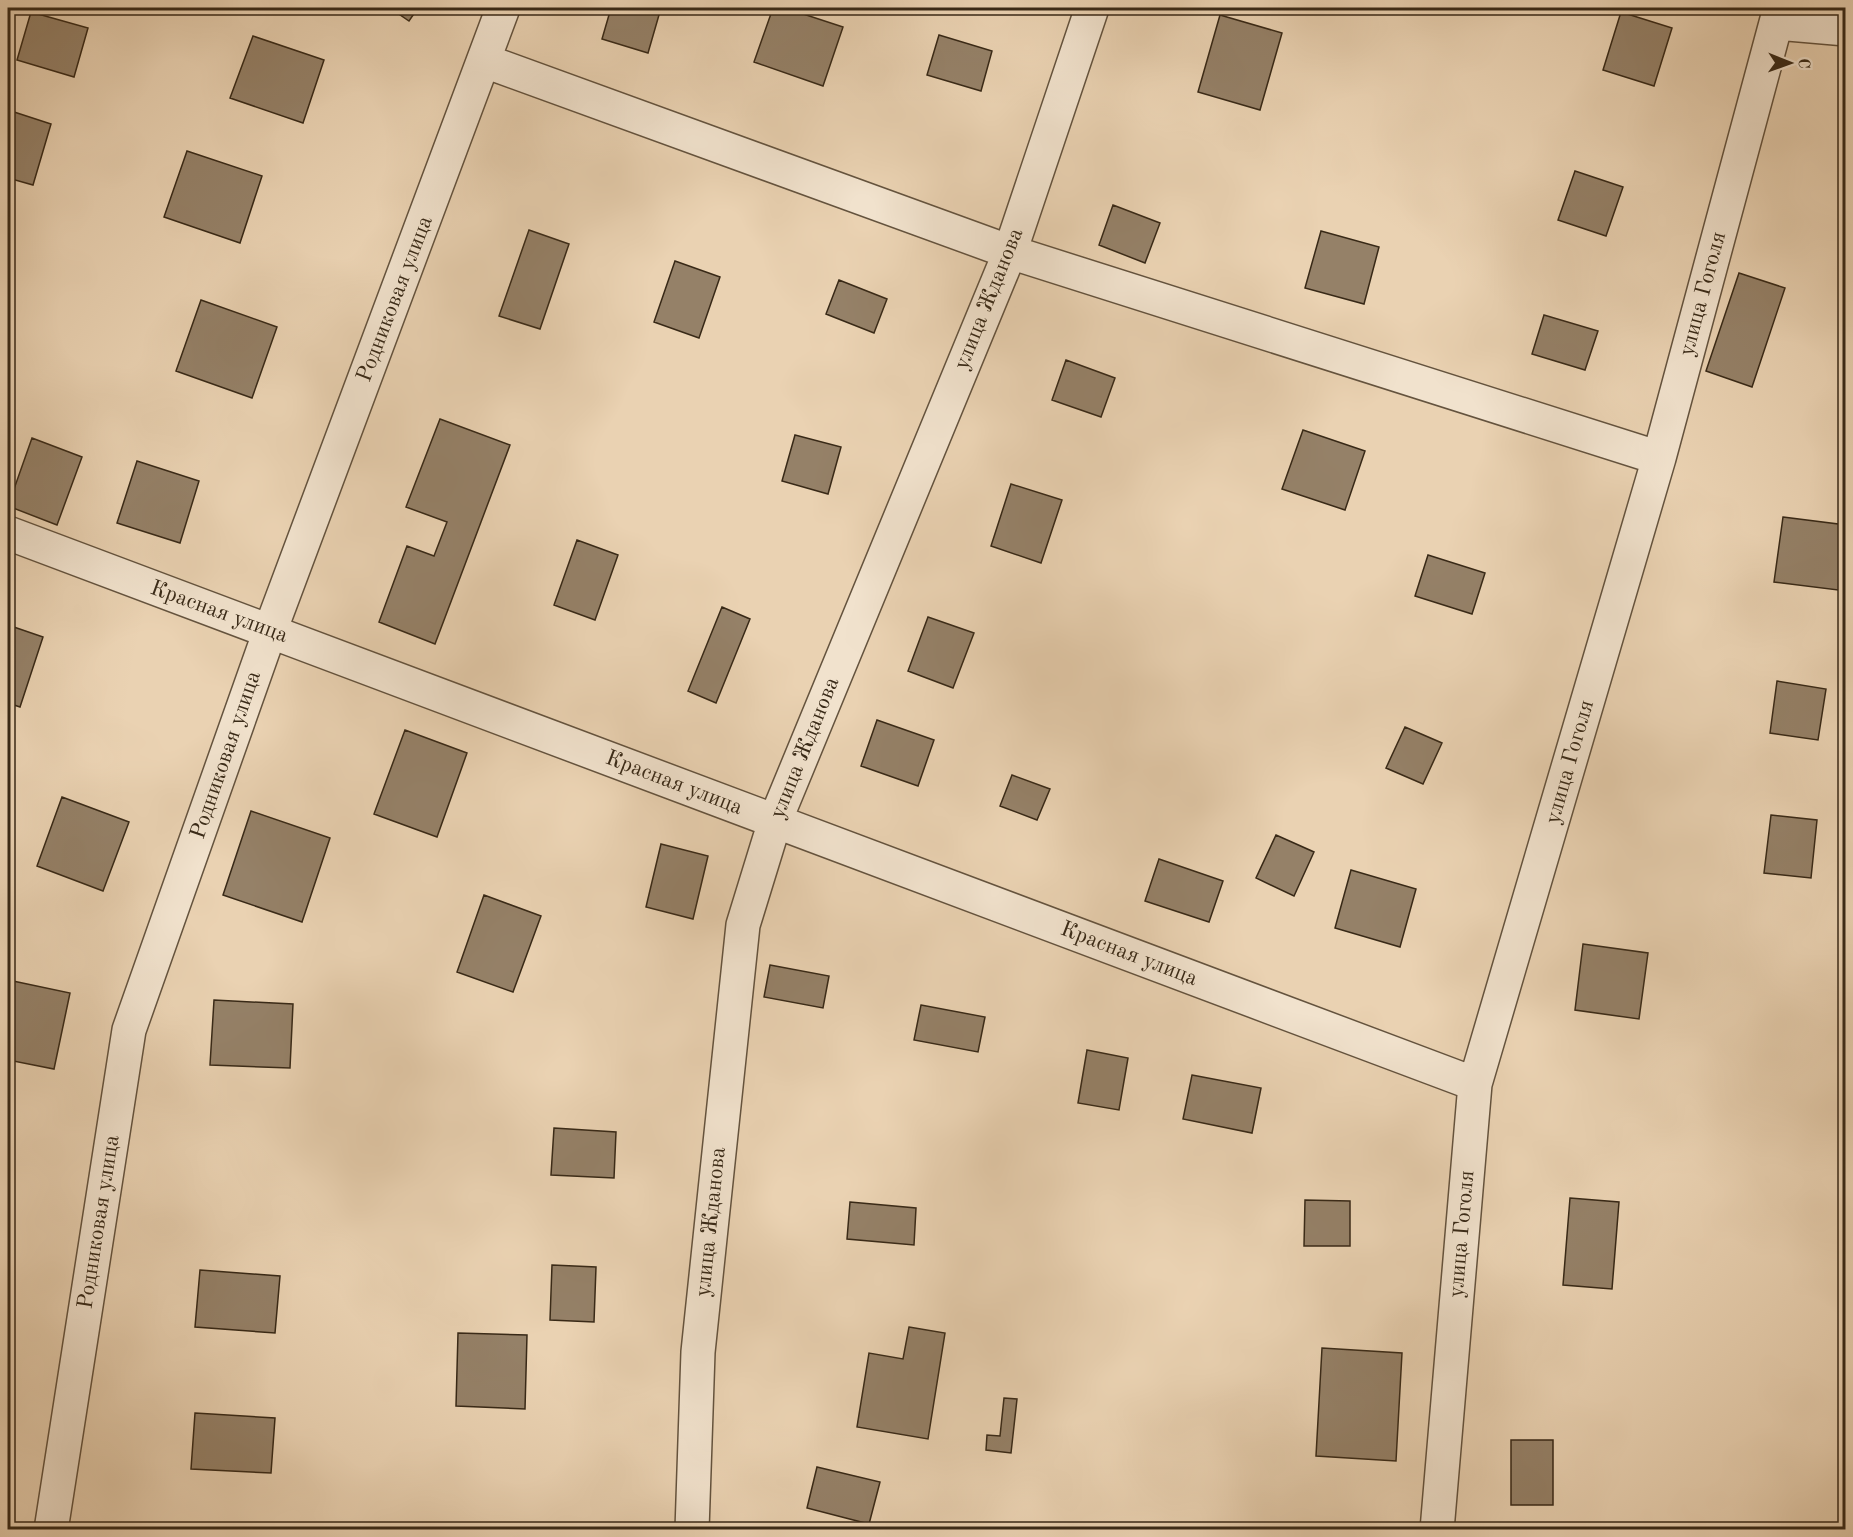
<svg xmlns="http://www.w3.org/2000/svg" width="1853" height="1537" font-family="'Old Standard TT',serif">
<rect width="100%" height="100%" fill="#ead2b2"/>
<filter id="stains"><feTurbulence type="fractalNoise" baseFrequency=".00333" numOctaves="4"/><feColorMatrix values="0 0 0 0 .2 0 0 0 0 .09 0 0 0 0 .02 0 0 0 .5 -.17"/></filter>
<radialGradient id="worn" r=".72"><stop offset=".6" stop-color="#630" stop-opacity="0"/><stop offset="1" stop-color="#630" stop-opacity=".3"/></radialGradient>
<!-- building -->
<path fill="#958168" stroke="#382917" stroke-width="1.5" d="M 390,8 L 418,8 L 409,21 Z
M 611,8 L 661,8 L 648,53 L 602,39 Z
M 773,8 L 785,8 L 843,27 L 823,86 L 754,62 Z
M 31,12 L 88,28 L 74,77 L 17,60 Z
M 1621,12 L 1672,28 L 1654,86 L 1603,70 Z
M 1220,15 L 1282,33 L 1260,110 L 1198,92 Z
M 939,35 L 992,51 L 981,91 L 927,75 Z
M 253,36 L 324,60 L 303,123 L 230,98 Z
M 8,110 L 51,124 L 33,185 L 8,178 Z
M 187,151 L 262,176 L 240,243 L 164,217 Z
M 1575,171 L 1623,187 L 1606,236 L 1558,220 Z
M 1113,205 L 1160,223 L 1145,263 L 1099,245 Z
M 529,230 L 569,244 L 540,329 L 499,316 Z
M 1321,231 L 1379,247 L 1364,304 L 1305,288 Z
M 675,261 L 720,277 L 699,338 L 654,322 Z
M 1739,273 L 1785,288 L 1752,387 L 1706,371 Z
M 839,280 L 887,299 L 874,333 L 826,314 Z
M 201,300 L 277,327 L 252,398 L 176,371 Z
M 1544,315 L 1598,331 L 1585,370 L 1532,354 Z
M 1066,360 L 1115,378 L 1101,417 L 1052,400 Z
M 440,419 L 510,445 L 435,644 L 379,622 L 407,546 L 434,556 L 447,522 L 406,507 Z
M 1303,430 L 1365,451 L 1345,510 L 1282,489 Z
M 795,435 L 841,447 L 828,494 L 782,481 Z
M 32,438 L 82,457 L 57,525 L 8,506 Z
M 137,461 L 199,481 L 180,543 L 117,523 Z
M 1011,484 L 1062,500 L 1041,563 L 991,546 Z
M 1783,517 L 1846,525 L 1846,591 L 1774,582 Z
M 577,540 L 618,555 L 595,620 L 554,605 Z
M 1428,555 L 1485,573 L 1472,614 L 1415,596 Z
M 722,607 L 750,619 L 716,703 L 688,691 Z
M 928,617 L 974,633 L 953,688 L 908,671 Z
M 8,625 L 43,637 L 20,707 L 8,703 Z
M 1777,681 L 1826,689 L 1818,740 L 1770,733 Z
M 877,720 L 934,740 L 918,786 L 861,766 Z
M 1405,727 L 1442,743 L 1423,784 L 1386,768 Z
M 405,730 L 467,753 L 437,837 L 374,814 Z
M 1012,775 L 1050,789 L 1037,820 L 1000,806 Z
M 62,797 L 129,822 L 103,891 L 37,866 Z
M 251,811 L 330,838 L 302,922 L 223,895 Z
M 1771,815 L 1817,820 L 1811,878 L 1764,873 Z
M 1276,835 L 1314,852 L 1294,896 L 1256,878 Z
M 661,844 L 708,856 L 693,919 L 646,907 Z
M 1159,859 L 1223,881 L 1209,922 L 1145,901 Z
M 1351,870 L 1416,889 L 1400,947 L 1335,928 Z
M 484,895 L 541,916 L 513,992 L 457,972 Z
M 1583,944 L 1648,953 L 1639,1019 L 1575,1010 Z
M 770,965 L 829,976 L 823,1008 L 764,997 Z
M 13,981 L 70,993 L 54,1069 L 8,1060 L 8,1009 Z
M 214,1000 L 293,1004 L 290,1068 L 210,1065 Z
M 921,1005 L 985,1017 L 978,1052 L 914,1040 Z
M 1087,1050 L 1128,1058 L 1119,1110 L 1078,1103 Z
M 1192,1075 L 1261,1088 L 1252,1133 L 1183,1119 Z
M 554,1128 L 616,1132 L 614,1178 L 551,1175 Z
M 1570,1198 L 1619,1202 L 1612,1289 L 1563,1285 Z
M 1305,1200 L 1350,1201 L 1350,1246 L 1304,1246 Z
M 850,1202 L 916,1208 L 914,1245 L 847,1239 Z
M 552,1265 L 596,1267 L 594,1322 L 550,1320 Z
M 200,1270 L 280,1276 L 275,1333 L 195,1327 Z
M 909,1327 L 945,1333 L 928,1439 L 857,1427 L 869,1353 L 903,1359 Z
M 458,1333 L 527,1335 L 525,1409 L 456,1406 Z
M 1322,1348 L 1402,1353 L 1396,1461 L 1316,1456 Z
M 1004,1398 L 1017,1399 L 1011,1453 L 986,1450 L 987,1435 L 1000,1436 Z
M 195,1413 L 275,1418 L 271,1473 L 191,1469 Z
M 1511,1440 L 1553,1440 L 1553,1505 L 1511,1505 Z
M 817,1467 L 880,1482 L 869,1524 L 807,1508 Z
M 176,1524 L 256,1529 L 176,1530 Z"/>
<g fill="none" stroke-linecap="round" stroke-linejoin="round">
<!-- street casing -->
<g stroke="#64533e" stroke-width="36">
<path id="street" d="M 1776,23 L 1846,29
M 485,61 L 1010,252 L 1659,458
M 8,533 L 1475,1084
M 51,1530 L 129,1030 L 270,631 L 503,8
M 692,1530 L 698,1352 L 743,925 L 775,821 L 1010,252 L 1092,8
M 1437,1530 L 1475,1084 L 1659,458 L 1780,8"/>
</g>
<!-- street -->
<use href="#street" stroke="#f1e2cd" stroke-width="33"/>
</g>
<g text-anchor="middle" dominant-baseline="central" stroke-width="6" stroke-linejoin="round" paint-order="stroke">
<!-- street labels -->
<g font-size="22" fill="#382917" stroke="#f1e2cd">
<text transform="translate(1703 294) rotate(-75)">улица Гоголя</text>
<text transform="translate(395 299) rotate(-69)">Родниковая улица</text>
<text transform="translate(989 299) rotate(-68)">улица Жданова</text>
<text transform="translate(219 612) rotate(20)">Красная улица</text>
<text transform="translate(805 748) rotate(-68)">улица Жданова</text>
<text transform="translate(226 755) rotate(-71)">Родниковая улица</text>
<text transform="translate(1570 762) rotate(-74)">улица Гоголя</text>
<text transform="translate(674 783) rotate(21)">Красная улица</text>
<text transform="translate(1129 954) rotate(21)">Красная улица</text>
<text transform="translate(99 1222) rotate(-81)">Родниковая улица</text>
<text transform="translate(711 1222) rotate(-84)">улица Жданова</text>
<text transform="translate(1462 1234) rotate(-85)">улица Гоголя</text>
</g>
</g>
<!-- margin -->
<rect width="1853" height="1537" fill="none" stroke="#ead2b2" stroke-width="30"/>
<rect x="9" y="9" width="1835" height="1519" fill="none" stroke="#382917" stroke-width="3"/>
<rect x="15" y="15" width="1823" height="1507" fill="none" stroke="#382917" stroke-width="1.5"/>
<!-- north arrow -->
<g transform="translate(1790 63) rotate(91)" stroke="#f1e2cd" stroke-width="4.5" paint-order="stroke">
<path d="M0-4.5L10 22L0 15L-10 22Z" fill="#382917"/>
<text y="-9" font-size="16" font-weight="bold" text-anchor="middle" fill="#382917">С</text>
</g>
<rect width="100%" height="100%" filter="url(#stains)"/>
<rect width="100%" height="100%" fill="url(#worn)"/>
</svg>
